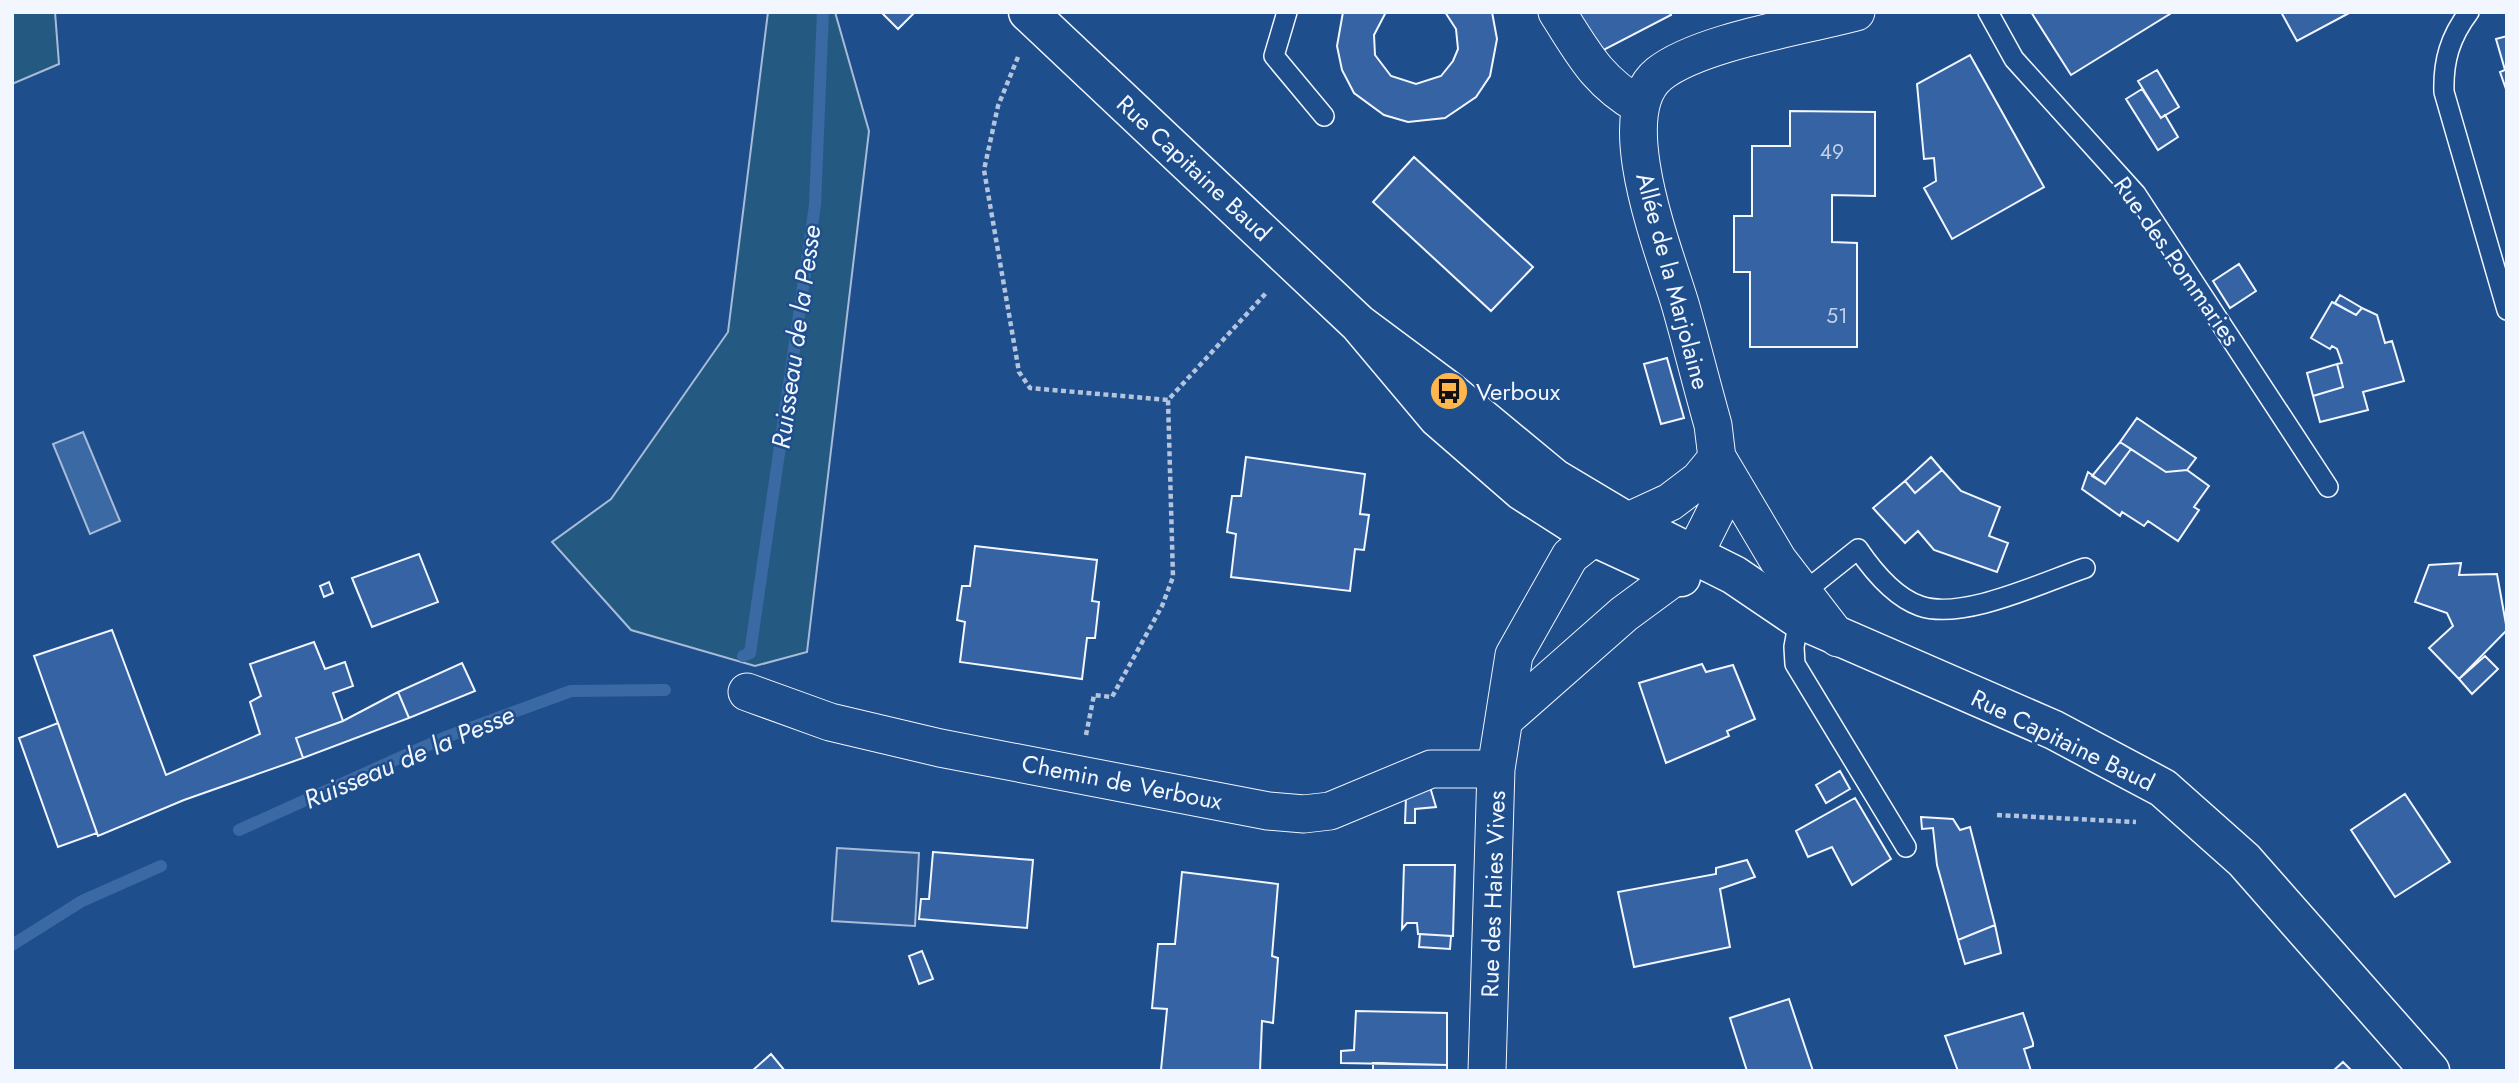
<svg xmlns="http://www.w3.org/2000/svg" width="2519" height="1083" font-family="Jost,sans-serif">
<rect width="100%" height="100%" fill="#1f4e8c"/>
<!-- green -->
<path fill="#245a82" stroke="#a8bbd7" stroke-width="2" d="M 12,12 L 55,12 L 59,64 L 12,84 Z
M 768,12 L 835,12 L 869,131 L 807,652 L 755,666 L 631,630 L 552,542 L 611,499 L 728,332 Z"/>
<!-- parking -->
<path fill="#305b95" stroke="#a8bbd7" stroke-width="2" d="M 837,848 L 919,853 L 915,926 L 832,921 Z"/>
<!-- water -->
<path fill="#3b69a3" stroke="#a8bbd7" stroke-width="2" d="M 83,432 L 120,521 L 90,534 L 53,444 Z"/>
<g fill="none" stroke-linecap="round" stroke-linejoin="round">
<!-- stream -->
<path stroke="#3b69a3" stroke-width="12" d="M 743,656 L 750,653 L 815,205 L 823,12
M 239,830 L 446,737 L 571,691 L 665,690
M 12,945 L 82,901 L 161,866"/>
</g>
<!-- building -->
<path fill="#3563a3" stroke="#f2f6ff" stroke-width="2" d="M 881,12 L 915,12 L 898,29 Z
M 1343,12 L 1386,12 L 1374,35 L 1375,55 L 1391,76 L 1416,84 L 1441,76 L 1453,61 L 1458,49 L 1456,29 L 1445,12 L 1492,12 L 1497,39 L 1490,76 L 1476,97 L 1445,118 L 1408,122 L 1384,115 L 1354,93 L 1342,70 L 1337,46 Z
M 1572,12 L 1670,12 L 1671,15 L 1594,55 Z
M 2031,12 L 2173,12 L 2071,75 Z
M 2281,12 L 2351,12 L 2297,41 Z
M 2507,36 L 2507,92 L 2500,72 L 2505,70 L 2496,39 Z
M 1970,55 L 2044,187 L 1952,239 L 1924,188 L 1936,181 L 1934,158 L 1924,159 L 1917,84 Z
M 2157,70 L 2179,107 L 2161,118 L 2138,81 Z
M 2142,89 L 2161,118 L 2165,115 L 2178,137 L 2158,150 L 2126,99 Z
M 1790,111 L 1875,112 L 1875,196 L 1832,195 L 1832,242 L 1857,243 L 1857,347 L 1750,347 L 1750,272 L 1734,272 L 1734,216 L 1752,216 L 1752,146 L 1790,146 Z
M 1414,157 L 1533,267 L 1491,311 L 1373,202 Z
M 2239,264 L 2256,291 L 2230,308 L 2213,281 Z
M 2340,295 L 2362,308 L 2356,315 L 2335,303 Z
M 2332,302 L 2356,315 L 2362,308 L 2377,315 L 2385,343 L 2392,341 L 2404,381 L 2363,392 L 2368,410 L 2320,422 L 2313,396 L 2343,387 L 2337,364 L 2342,363 L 2337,349 L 2332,346 L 2330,349 L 2311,338 Z
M 1667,358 L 1684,418 L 1661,424 L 1644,364 Z
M 2337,364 L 2343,387 L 2313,396 L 2307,373 Z
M 2137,418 L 2196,458 L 2187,470 L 2166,472 L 2120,442 Z
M 2120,442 L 2131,449 L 2105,484 L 2092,476 Z
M 2131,449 L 2166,472 L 2187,470 L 2209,486 L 2194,507 L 2199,510 L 2178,541 L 2148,521 L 2144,526 L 2122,512 L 2120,516 L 2082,489 L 2088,472 L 2105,484 Z
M 1246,457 L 1365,474 L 1360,514 L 1369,515 L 1364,550 L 1355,549 L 1350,591 L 1231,577 L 1236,534 L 1227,532 L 1232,496 L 1241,496 Z
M 1931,457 L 1942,470 L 1915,493 L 1905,481 Z
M 1942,470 L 1961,491 L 2000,507 L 1989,536 L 2008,543 L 1997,572 L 1934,550 L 1918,531 L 1905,543 L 1873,508 L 1905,481 L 1915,493 Z
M 975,546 L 1097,560 L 1092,601 L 1099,602 L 1095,638 L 1087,638 L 1082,679 L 960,662 L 965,622 L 957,620 L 962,586 L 970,586 Z
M 419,554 L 438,602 L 372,627 L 352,578 Z
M 2461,563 L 2459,575 L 2497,574 L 2507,630 L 2459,679 L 2429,648 L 2453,626 L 2447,613 L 2415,602 L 2429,565 Z
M 329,582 L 333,593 L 324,597 L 320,586 Z
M 112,630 L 166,775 L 260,734 L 250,702 L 261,696 L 250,664 L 314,642 L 325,669 L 345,662 L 353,686 L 333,693 L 343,721 L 296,738 L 303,758 L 184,800 L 98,836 L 34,656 Z
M 2485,656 L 2498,669 L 2472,694 L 2459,679 Z
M 462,663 L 475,691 L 409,718 L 398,692 Z
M 1702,664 L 1706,672 L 1733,665 L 1755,719 L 1727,731 L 1729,736 L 1666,763 L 1639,683 Z
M 398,692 L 409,718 L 303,758 L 296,738 L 343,721 Z
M 58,723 L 97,833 L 58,847 L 19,738 Z
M 1840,771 L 1850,789 L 1826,803 L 1816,785 Z
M 1430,787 L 1436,807 L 1415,809 L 1415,823 L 1405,823 L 1406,797 Z
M 2405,794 L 2450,862 L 2395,897 L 2351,830 Z
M 1855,798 L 1891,859 L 1852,885 L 1832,847 L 1808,857 L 1796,831 Z
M 1921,817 L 1953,819 L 1960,830 L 1970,827 L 1995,925 L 1958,940 L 1937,865 L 1933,828 L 1922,829 Z
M 933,852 L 1033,860 L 1027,928 L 919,919 L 921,899 L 929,899 Z
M 1747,860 L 1755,877 L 1720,889 L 1730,947 L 1634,967 L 1618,892 L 1716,874 L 1716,868 Z
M 1404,865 L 1455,865 L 1453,936 L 1418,934 L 1417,923 L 1407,923 L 1402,929 Z
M 1182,872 L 1278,884 L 1272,956 L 1278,958 L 1273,1023 L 1262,1021 L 1260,1071 L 1161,1070 L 1167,1009 L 1152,1008 L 1158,944 L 1175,944 Z
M 1995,925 L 2001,953 L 1965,964 L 1958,940 Z
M 1420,934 L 1451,936 L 1450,949 L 1419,947 Z
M 922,951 L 933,979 L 919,984 L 909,956 Z
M 1789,999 L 1813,1071 L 1747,1071 L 1730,1018 Z
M 1356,1011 L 1447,1013 L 1447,1065 L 1341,1063 L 1341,1051 L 1354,1050 Z
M 2023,1013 L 2033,1043 L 2033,1046 L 2024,1049 L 2031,1071 L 1958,1071 L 1945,1036 Z
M 771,1054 L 785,1071 L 752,1071 Z
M 2343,1062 L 2352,1071 L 2333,1071 Z
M 1373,1063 L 1447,1065 L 1447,1071 L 1373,1071 Z"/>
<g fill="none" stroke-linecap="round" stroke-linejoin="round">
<!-- service casing -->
<g stroke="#f2f6ff" stroke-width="22">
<path id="service" d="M 1287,12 L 1274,56 L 1324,116
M 1988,12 L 2014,59 L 2136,194 L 2328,487
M 2469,12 C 2450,37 2443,61 2444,92 L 2507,310
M 1804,592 L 1858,549 C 1873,571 1894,597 1920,606 C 1963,621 2043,582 2085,568
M 1799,619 L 1794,647 L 1795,664 L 1906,847"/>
</g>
<!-- minor casing -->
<g stroke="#f2f6ff" stroke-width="39">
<path id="minor" d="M 1557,12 C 1584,54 1596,80 1640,106
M 1718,459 L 1778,560 L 1838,638
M 747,692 L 830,722 L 940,748 L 1268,811 L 1304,814 L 1330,811 L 1431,769 L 1496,769
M 1506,718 L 1624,614 L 1677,575 L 1694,555 L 1718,507 L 1717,458 L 1713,425 C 1702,386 1692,346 1681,307 C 1666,255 1608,115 1659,74 C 1699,42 1804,26 1856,12
M 1487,1071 L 1496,769 L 1514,655 L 1570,556 L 1594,537 L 1670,502 L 1699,480 L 1717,458"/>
</g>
<!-- secondary casing -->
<g stroke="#f2f6ff" stroke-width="41">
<path id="secondary" d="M 1028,12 L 1359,324 L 1438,418 L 1522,491 L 1594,537 L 1681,577
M 1359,324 L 1449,391 L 1554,478 L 1626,521 L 1734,575 L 1799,619 L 2054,730 L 2163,788 L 2244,860 L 2430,1071"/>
</g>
<!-- path -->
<path stroke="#b3c4dc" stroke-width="4.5" stroke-dasharray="5 3.5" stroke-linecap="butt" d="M 1018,57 L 998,106 L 984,170 L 1019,372 L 1030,388 L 1168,400
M 1086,735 L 1094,695 L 1112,697 L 1162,606 L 1173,577 L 1168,400 L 1266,293
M 1997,815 L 2136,822"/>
<!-- service -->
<use href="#service" stroke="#1f4e8c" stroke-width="19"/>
<!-- minor -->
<use href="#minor" stroke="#1f4e8c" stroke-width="37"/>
<!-- secondary -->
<use href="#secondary" stroke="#1f4e8c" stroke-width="38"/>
</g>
<!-- icons -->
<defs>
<g id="bus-disc" transform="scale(2.0125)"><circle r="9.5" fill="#ffb74d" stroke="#1f4e8c"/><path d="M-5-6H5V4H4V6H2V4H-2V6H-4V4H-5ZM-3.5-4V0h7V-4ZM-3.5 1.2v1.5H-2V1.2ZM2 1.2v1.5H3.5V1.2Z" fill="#111"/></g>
</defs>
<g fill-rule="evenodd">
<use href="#bus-disc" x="1449" y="391"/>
</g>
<g text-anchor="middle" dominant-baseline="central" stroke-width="5" stroke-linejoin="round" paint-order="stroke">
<!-- number labels -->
<g font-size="21" fill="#c3d1e8">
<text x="1832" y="152">49</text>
<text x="1837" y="316">51</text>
</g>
<!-- street labels -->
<g font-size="24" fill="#f2f6ff" stroke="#1f4e8c">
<text transform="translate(1194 168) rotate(43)">Rue Capitaine Baud</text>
<text transform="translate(2177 261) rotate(55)">Rue des Pommaries</text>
<text transform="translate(1673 281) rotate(75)">Allée de la Marjolaine</text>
<text transform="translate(2063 740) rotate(26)">Rue Capitaine Baud</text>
<text transform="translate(1122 782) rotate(11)">Chemin de Verboux</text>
<text transform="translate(1493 894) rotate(-88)">Rue des Haies Vives</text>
</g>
<!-- poi labels -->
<g font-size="24" fill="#f2f6ff" stroke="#1f4e8c" text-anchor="start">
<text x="1476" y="391">Verboux</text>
</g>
<!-- water labels -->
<g font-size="26" font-style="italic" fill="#f2f6ff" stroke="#1f4e8c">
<text transform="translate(796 337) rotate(-82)">Ruisseau de la Pesse</text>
<text transform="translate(409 757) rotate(-23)">Ruisseau de la Pesse</text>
</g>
</g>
<!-- border -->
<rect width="2519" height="1083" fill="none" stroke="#f2f6ff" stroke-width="28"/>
</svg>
